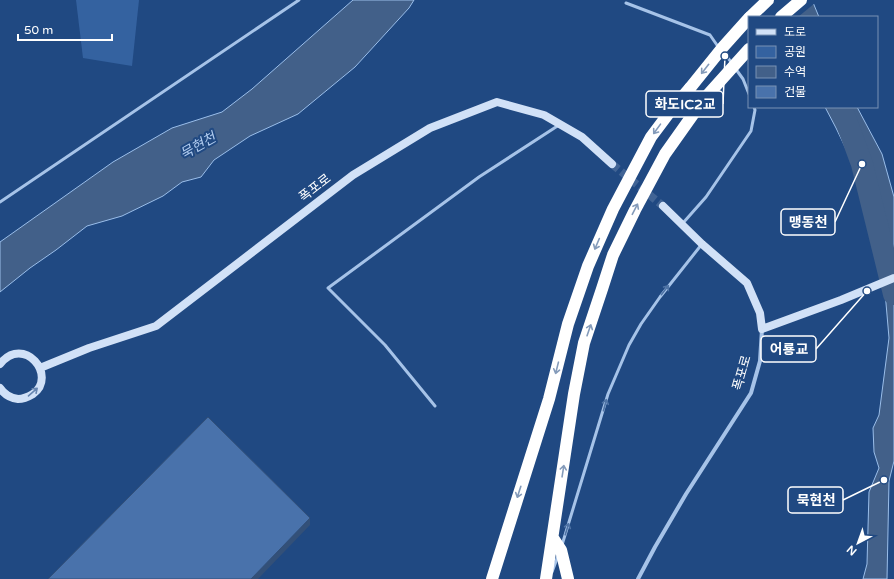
<svg xmlns="http://www.w3.org/2000/svg" width="894" height="579" font-family="'Varela Round','Noto Sans KR',sans-serif">
<rect width="100%" height="100%" fill="#204982"/>
<!-- green -->
<path fill="#3462a0" d="M 76,0 L 139,0 L 132,66 L 83,58 Z"/>
<!-- water -->
<path fill="#426089" stroke="#9abeea" d="M 353,0 L 414,0 L 409,8 L 355,67 L 298,114 L 250,136 L 214,160 L 201,177 L 182,182 L 163,196 L 122,216 L 87,226 L 56,250 L 30,268 L 0,292 L 0,242 L 113,162 L 172,128 L 222,112 L 252,89 Z
M 812,0 L 819,17 L 770,17 Z
M 825,107 L 857,107 L 882,154 L 894,197 L 894,461 L 889,481 L 887,579 L 863,579 L 867,564 L 869,492 L 879,468 L 874,452 L 873,428 L 879,415 L 889,338 L 882,257 L 876,239 L 872,194 L 856,170 L 836,128 Z"/>
<!-- pier -->
<path fill="#204982" d="M 756,0 L 814,0 L 815,3 L 798,17 L 767,17 Z
M 894,270 L 894,290 L 883,294 L 882,275 Z"/>
<g fill="none" stroke-linecap="round" stroke-linejoin="round">
<!-- river -->
<path stroke="#426089" stroke-width="22" d="M 841,107 L 862,164 L 894,294"/>
<!-- secondary-tunnel -->
<path stroke="#416495" stroke-width="8" stroke-dasharray="8 4" stroke-linecap="butt" d="M 612,164 L 663,206"/>
<!-- service -->
<path stroke="#a6c3e8" stroke-width="3" d="M 626,3 L 710,35 L 719,48
M 723,52 L 732,63
M 735,68 L 743,79 L 749,94
M 0,202 L 299,0
M 683,223 L 706,197 L 751,131 L 755,110 L 754,107
M 435,406 L 385,345 L 328,288 L 479,177 L 559,125
M 562,545 L 608,394 L 629,345 L 641,324 L 660,297 L 702,244
M 552,572 L 558,556"/>
<!-- minor -->
<path stroke="#a6c3e8" stroke-width="4" d="M 638,579 L 655,547 L 686,494 L 751,393 L 760,361 L 762,329"/>
<!-- secondary -->
<path stroke="#d1e1f7" stroke-width="8" d="M 663,206 L 702,244 L 747,283 L 760,313 L 762,329 L 841,300 L 894,278
M 0,364 C 24,334 58,376 33,394 C 28,397 23,399 18,399 C 10,398 4,394 0,388
M 40,368 L 89,348 L 156,326 L 353,175 L 430,128 L 497,102 L 544,115 L 582,137 L 612,164"/>
<!-- motorway -->
<path stroke="#fff" stroke-width="12" d="M 750,17 L 768,0
M 781,17 L 801,0
M 553,538 L 561,550 L 568,579
M 492,579 L 549,399 L 568,324 L 588,266 L 613,209 L 651,137 L 672,109 L 690,88
M 546,579 L 574,394 L 584,343 L 602,289 L 613,255 L 635,210 L 665,154 L 704,99"/>
<!-- motorway-bridge -->
<path stroke="#fff" stroke-width="12" d="M 690,88 L 723,47 L 749,18
M 704,99 L 749,49"/>
</g>
<!-- shaded-wall -->
<path fill="#335078" d="M 310,518 L 310,525 L 258,579 L 251,579 Z"/>
<!-- building -->
<path fill="#4972ab" stroke="#335078" d="M 208,417 L 310,518 L 251,579 L 48,579 Z"/>
<!-- one-way arrows -->
<defs><path id="oneway-shaft" d="M-6 0H5M1.5-3L5.5 0L1.5 3" fill="none" stroke-width="1.6" stroke-linecap="round" stroke-linejoin="round"/></defs>
<g stroke="#849bba">
<use href="#oneway-shaft" transform="translate(705 69) rotate(128)"/>
<use href="#oneway-shaft" transform="translate(657 129) rotate(126)"/>
<use href="#oneway-shaft" transform="translate(635 209) rotate(-63)"/>
<use href="#oneway-shaft" transform="translate(597 244) rotate(113)"/>
<use href="#oneway-shaft" transform="translate(589 330) rotate(-71)"/>
<use href="#oneway-shaft" transform="translate(557 368) rotate(104)"/>
<use href="#oneway-shaft" transform="translate(563 471) rotate(-81)"/>
<use href="#oneway-shaft" transform="translate(519 492) rotate(108)"/>
</g>
<g stroke="#4f74a6">
<use href="#oneway-shaft" transform="translate(665 290) rotate(-52)"/>
<use href="#oneway-shaft" transform="translate(605 405) rotate(-75)"/>
<use href="#oneway-shaft" transform="translate(567 529) rotate(-73)"/>
</g>
<use stroke="#6786b1" href="#oneway-shaft" transform="translate(33 392) rotate(-41)"/>
<g text-anchor="middle" dominant-baseline="central" stroke-width="4" stroke-linejoin="round" paint-order="stroke">
<!-- street labels -->
<g font-size="13" fill="#fff" stroke="#204982">
<text transform="translate(315 188) rotate(-38)">폭포로</text>
<text transform="translate(742 373) rotate(-74)">폭포로</text>
</g>
<!-- water labels -->
<g font-size="14" font-style="italic" fill="#b2cdf0" stroke="#204982">
<text transform="translate(198 146) rotate(-30)">묵현천</text>
</g>
</g>
<!-- callouts -->
<path fill="none" stroke="#fff" stroke-width="1.5" d="M725 56L723 104M862 164L835 222M867 291L816 349M884 480L843 500"/>
<g fill="#fff" stroke="#204982" stroke-width="1.5">
<circle cx="725" cy="56" r="4"/>
<circle cx="862" cy="164" r="4"/>
<circle cx="867" cy="291" r="4"/>
<circle cx="884" cy="480" r="4"/>
</g>
<g fill="#204982" stroke="#fff" stroke-width="1.5">
<rect x="646" y="91" width="77" height="26" rx="4"/>
<rect x="781" y="209" width="54" height="26" rx="4"/>
<rect x="761" y="336" width="55" height="26" rx="4"/>
<rect x="788" y="487" width="55" height="26" rx="4"/>
</g>
<g font-size="14" text-anchor="middle" font-weight="bold" fill="#fff">
<text x="685" y="109">화도IC2교</text>
<text x="808" y="227">맹동천</text>
<text x="789" y="354">어룡교</text>
<text x="816" y="505">묵현천</text>
</g>
<!-- legend -->
<rect x="748" y="16" width="130" height="92" fill="#204982" stroke="#7992b4"/>
<rect x="756" y="29" width="20" height="6" fill="#d1e1f7" stroke="#7992b4"/>
<text x="784" y="36" font-size="12" fill="#ffffff">도로</text>
<rect x="756" y="46" width="20" height="12" fill="#3462a0" stroke="#7992b4"/>
<text x="784" y="56" font-size="12" fill="#ffffff">공원</text>
<rect x="756" y="66" width="20" height="12" fill="#426089" stroke="#7992b4"/>
<text x="784" y="76" font-size="12" fill="#ffffff">수역</text>
<rect x="756" y="86" width="20" height="12" fill="#4972ab" stroke="#7992b4"/>
<text x="784" y="96" font-size="12" fill="#ffffff">건물</text>
<!-- north arrow -->
<g transform="translate(858 543) rotate(221)" stroke="#204982" stroke-width="3" paint-order="stroke">
<path d="M0-3L7 15L0 10L-7 15Z" fill="#ffffff"/>
<text y="-6" font-size="11" font-weight="bold" text-anchor="middle" fill="#ffffff">N</text>
</g>
<!-- scale -->
<path d="M18 34v6h94v-6" fill="none" stroke="#ffffff" stroke-width="2"/>
<text x="24" y="34" font-size="12" fill="#ffffff" stroke="#204982" stroke-width="3" paint-order="stroke">50 m</text>
</svg>
